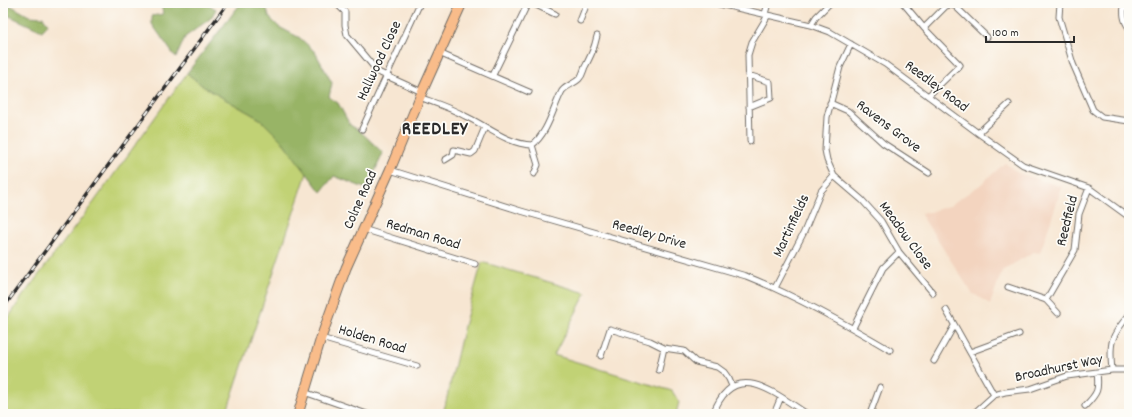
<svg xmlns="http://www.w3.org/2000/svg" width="1132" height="417" font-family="Dekko,sans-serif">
<rect width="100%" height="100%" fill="#fdfcf7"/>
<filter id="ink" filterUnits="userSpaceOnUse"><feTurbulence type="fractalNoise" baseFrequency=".025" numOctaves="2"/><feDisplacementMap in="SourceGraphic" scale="8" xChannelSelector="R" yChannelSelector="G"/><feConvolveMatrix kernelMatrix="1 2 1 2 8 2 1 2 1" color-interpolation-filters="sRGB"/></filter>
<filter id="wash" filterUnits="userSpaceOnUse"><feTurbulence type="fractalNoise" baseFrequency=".012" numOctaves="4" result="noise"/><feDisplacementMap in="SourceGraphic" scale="16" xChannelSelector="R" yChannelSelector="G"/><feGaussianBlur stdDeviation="0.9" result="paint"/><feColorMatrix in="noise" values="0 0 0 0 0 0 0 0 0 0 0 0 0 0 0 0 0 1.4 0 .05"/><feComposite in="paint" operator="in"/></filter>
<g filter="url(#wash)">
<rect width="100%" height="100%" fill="#f7e6d2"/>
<!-- built -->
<path fill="#f3d4bf" d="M 1005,163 L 1018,173 L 1062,187 L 1040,253 L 1033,252 L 1002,271 L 990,304 L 972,293 L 920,213 L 929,212 L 949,206 L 980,185 Z"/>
<!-- green -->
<path fill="#c1d275" stroke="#767e50" d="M 187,73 L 204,87 L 260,119 L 282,141 L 307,173 L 226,414 L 3,414 L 3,326 L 22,297 L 94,202 Z
M 482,262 L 586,293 L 554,355 L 672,391 L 679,402 L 676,414 L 443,414 L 464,326 Z"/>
<!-- forest -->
<path fill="#98b466" stroke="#627048" d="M 3,3 L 8,4 L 29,16 L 43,17 L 48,24 L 42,31 L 3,13 Z
M 161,3 L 206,3 L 216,9 L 211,18 L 185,37 L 176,58 L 152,24 L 152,16 L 163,14 Z
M 241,3 L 265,3 L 269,17 L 279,27 L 300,38 L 315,52 L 332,83 L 329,97 L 338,103 L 350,125 L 360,131 L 383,153 L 367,189 L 334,176 L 321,192 L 282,141 L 260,119 L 204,87 L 187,73 Z"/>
</g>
<g filter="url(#ink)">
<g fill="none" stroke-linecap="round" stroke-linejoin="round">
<!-- street casing -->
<g stroke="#726c65" stroke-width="7">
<path id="street" d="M 336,3 L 345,12 L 345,25 L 347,35 L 378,72 L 422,92
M 532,3 L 555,14
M 715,3 L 811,25 L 830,32 L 885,64 L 978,133 L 1023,165 L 1089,188 L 1129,217
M 903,3 L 924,28 L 960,65 L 928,96
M 1060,3 L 1059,17 L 1073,64 L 1093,110 L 1102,117 L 1129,121
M 1124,3 C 1123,13 1123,20 1129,28
M 765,14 L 768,3
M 580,21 L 587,3
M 811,25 L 816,17 L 830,3
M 924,28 L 946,6 L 950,5 L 955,6 L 987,37
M 851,44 L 840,67 L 827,117 L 825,150 L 827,160 L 834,176 L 862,200 L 881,221 L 899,252 L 933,293
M 439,53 L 529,92
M 493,75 L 528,3
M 748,75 L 770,82 L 771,98 L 749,107
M 419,97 C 435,103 451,108 465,116 C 487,126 507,144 532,145
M 830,103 L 848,111 L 883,143 L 929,173
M 362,129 L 420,3
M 978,133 L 1009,104
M 750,141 L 748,55 L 752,42 L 768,15
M 532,145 C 548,133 553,108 562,91 C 567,85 574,84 579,79 C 584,74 583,69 586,65 C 592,53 594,49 597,36
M 532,145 L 538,165 L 534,174
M 445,160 L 453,155 L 454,150 L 471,154 L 475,151 L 485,127
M 390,170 L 521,211 L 746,276 C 796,296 844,323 890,350
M 363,229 L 475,264
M 1008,287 L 1046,300 L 1058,313
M 775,288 L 804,232 L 821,191 L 834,176
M 1046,300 L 1075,250 L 1079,214 L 1089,188
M 946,310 L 994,395
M 853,328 L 883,268 L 899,252
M 321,338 L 417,366
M 970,352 L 1019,334
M 601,356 L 610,329 L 650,341 L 664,348 L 684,351 L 696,362 L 717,367 L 724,372 L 729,379 L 732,386
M 934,361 L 954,326
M 659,370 L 664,348
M 1112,370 C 1109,342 1111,336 1129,315
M 304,392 L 367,414
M 1085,406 C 1098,393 1099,390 1097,372
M 713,414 C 734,358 773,392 807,414
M 774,414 L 781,397
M 870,414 L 880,387
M 973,414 L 994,395 L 1005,392 L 1030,389 L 1067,376 L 1112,370 L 1129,370"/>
</g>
<!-- highway casing -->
<g stroke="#726c65" stroke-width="11">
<path id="highway" d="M 298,414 L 321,338 L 346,268 L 390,170 L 422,92 L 462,3"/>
</g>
<!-- street -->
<use href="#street" stroke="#fff" stroke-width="5"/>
<!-- highway -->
<use href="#highway" stroke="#f9bc8a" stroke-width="9"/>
<!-- rail casing -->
<g stroke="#2b2b2b" stroke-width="3.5">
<path id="rail" d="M 3,308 L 228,3"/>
</g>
<!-- rail -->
<use href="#rail" stroke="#fdfcf7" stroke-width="2" stroke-dasharray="6" stroke-linecap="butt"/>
</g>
</g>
<g text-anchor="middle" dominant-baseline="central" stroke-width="3.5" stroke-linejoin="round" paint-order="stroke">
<!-- street labels -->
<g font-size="15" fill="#2b2b2b" stroke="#fdfcf7">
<text transform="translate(380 61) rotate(-65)">Hallwood Close</text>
<text transform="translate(936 87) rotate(37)">Reedley Road</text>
<text transform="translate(888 127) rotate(37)">Ravens Grove</text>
<text transform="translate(361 200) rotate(-66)">Colne Road</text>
<text transform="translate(1068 221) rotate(-76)">Reedfield</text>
<text transform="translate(792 226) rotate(-65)">Martinfields</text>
<text transform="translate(423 235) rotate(17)">Redman Road</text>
<text transform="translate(649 235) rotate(16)">Reedley Drive</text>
<text transform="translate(905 236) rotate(54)">Meadow Close</text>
<text transform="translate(372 340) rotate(17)">Holden Road</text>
<text transform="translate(1059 369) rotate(-12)">Broadhurst Way</text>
</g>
<!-- district labels -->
<g font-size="19" font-weight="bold" letter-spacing="1" fill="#2b2b2b" stroke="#fdfcf7">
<text x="435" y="130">REEDLEY</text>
</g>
</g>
<!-- margin -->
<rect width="1132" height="417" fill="none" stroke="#fdfcf7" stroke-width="16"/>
<!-- scale -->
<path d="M986 36v6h88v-6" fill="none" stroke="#2b2b2b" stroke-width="2"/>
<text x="992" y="36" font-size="12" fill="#2b2b2b" stroke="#fdfcf7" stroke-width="3" paint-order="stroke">100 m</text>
</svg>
